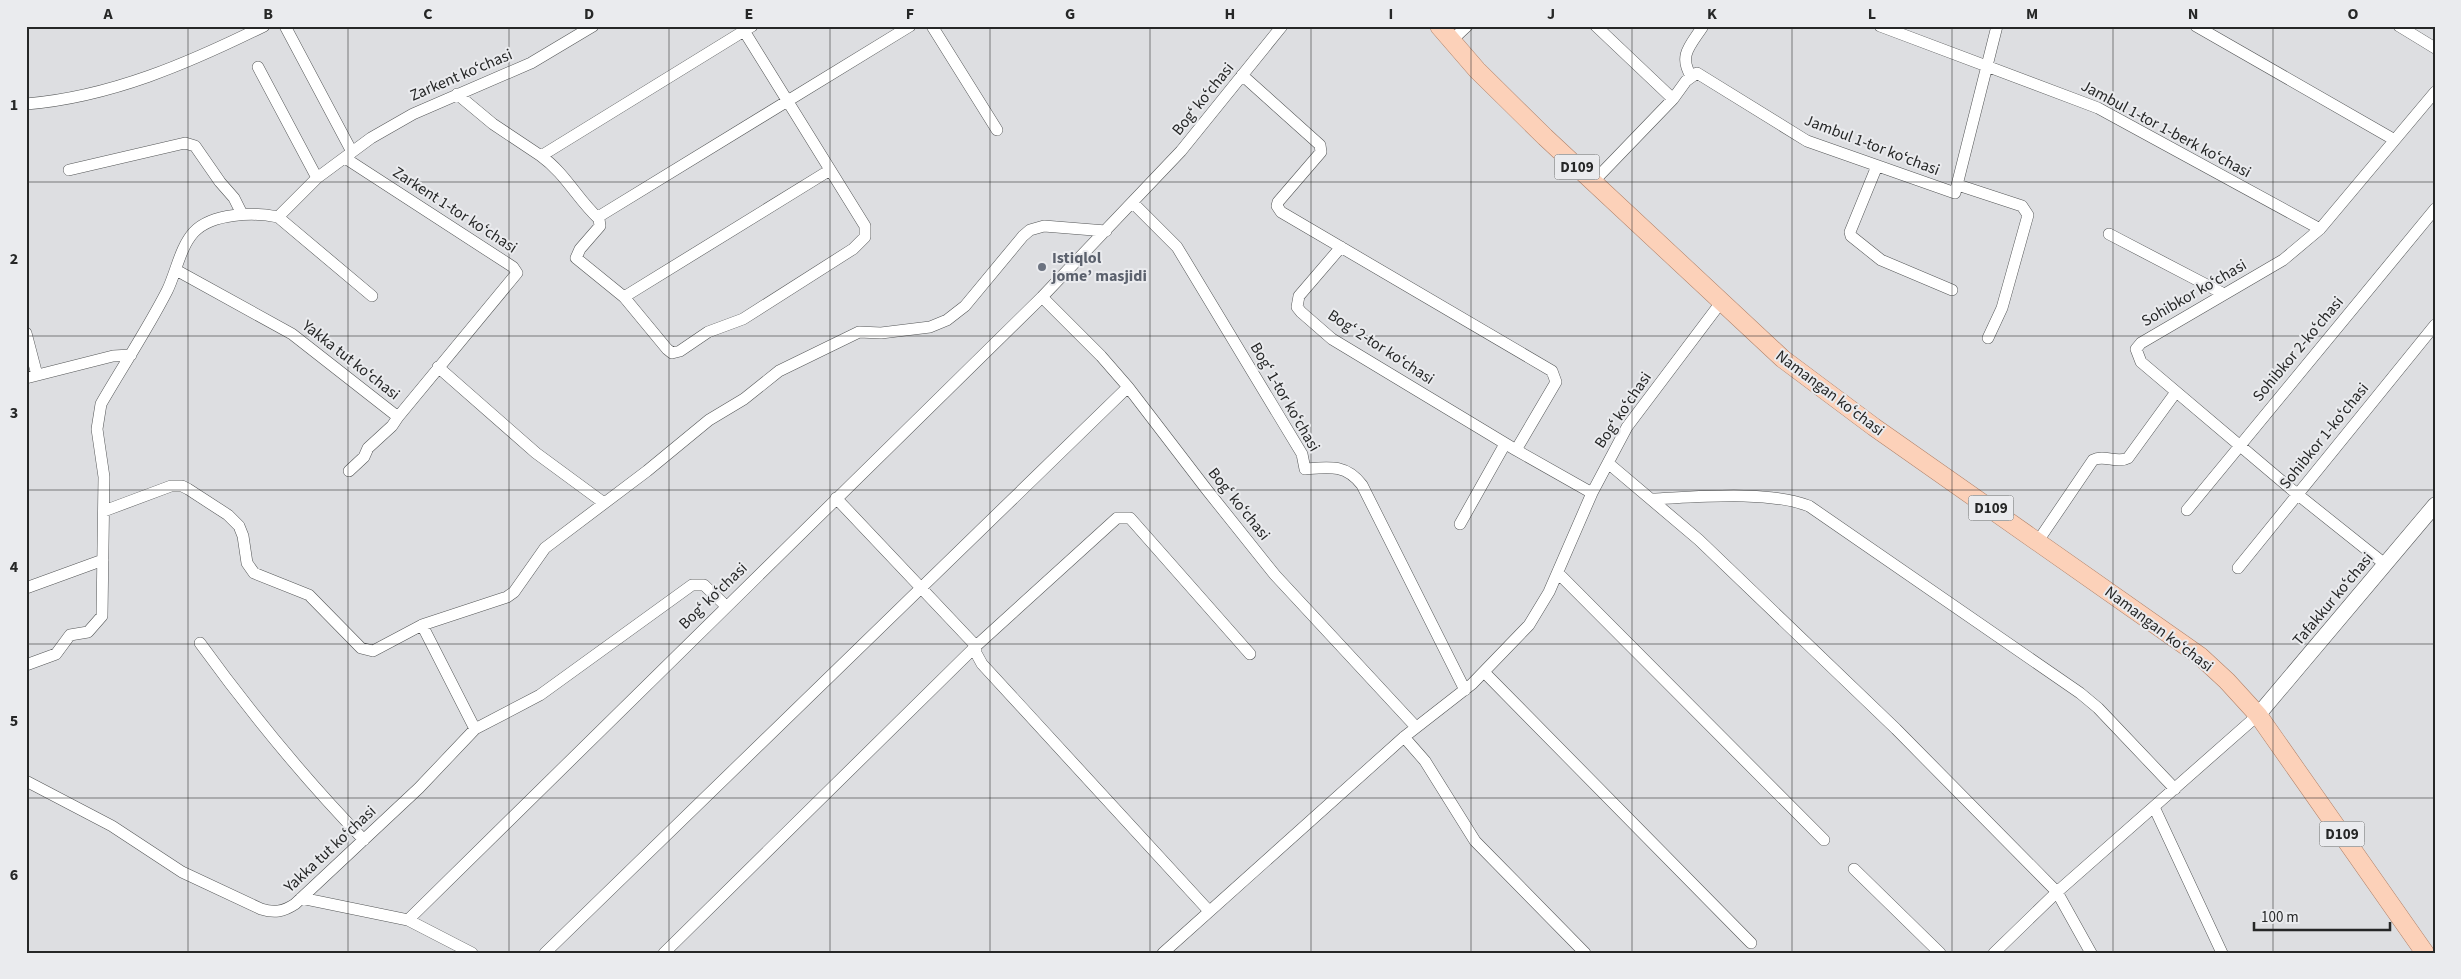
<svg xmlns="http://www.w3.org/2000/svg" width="2461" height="979" font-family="'Source Sans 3',sans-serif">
<rect width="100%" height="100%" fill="#dddee1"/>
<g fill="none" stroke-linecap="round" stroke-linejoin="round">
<!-- minor casing -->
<g stroke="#545657" stroke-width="12">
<path id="minor" d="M 285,26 L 352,152
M 741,26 L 865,226 L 865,237 L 853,249 L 743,319 L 708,332 L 680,351 L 672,353 L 667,349 L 624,297 L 830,170
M 932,26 L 997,130
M 1596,26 L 1673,99
M 1880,26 L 2098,108 L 2320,229
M 2196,26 L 2393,139
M 2399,26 L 2435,48
M 1451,41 L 1467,26
M 258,67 L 317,178
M 1242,75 L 1320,145 L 1321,152 L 1278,202 L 1277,206 L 1281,212 L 1552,371 L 1556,382 L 1516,450
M 1691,76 C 1678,55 1691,45 1703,26
M 457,94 L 493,124 L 541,156 L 752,26
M 26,104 C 111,97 189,63 264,26
M 541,156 C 565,173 578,200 599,219 L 600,226 L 580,249 L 576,258 L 624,297
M 1877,166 L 1850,232 L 1851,236 L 1881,260 L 1952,290
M 69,170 L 185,143 L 195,146 L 220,182 L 234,198 L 242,214
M 1593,182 L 1673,99 L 1686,81 L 1697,73 L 1807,141 L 1955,193 L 1997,26
M 1958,185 L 2022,206 L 2028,215 L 2002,308 L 1988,338
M 1133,203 L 1177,247 L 1302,454 L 1305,469 C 1329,467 1346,464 1362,485 L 1465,690
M 278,217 L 372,296
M 598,217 L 910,26
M 2109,234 L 2224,294
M 1341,247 L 1299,296 L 1297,307 L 1301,312 L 1332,339 L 1516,450 L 1592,493
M 176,270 L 292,334 L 398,417 L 517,273 L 513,267 L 345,158
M 1042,297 L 1101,356 L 1128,387 L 1207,490 L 1275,575 L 1416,727
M 26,333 L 37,375
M 438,367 L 536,453 L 604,503
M 26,378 L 113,356 L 131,355
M 1608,463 L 1699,540 L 1896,729 L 2057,892 L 2091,953
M 349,471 L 364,457 L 368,448 L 392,426 L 398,417
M 836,498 L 976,646 L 976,653 L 982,664 L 1209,911
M 1652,499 C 1697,497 1767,490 1809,506 L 2080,693 L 2098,708 L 2175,789
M 2187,510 L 2435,209
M 104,511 L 171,486 L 182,486 L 188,489 L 228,515 L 239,526 L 243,536 L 247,563 L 254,573 L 309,595 L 361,648 L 373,651 L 422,625 L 507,597 L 514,592 L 545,548 L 647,471 L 709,420 L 744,399 L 779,371 L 859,332 L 881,333 L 930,327 L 947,320 L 965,306 L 1023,236 L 1030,230 L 1044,226 L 1106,231
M 1460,524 L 1505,444
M 2038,541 L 2093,460 C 2104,454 2117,464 2128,458 L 2176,392
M 2386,565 L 2297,494 L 2141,362 L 2136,349 L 2141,343 L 2283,260 L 2320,229 L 2435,92
M 2238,568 L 2435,325
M 1558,573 L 1824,840
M 26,588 L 103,560
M 422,625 L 475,729
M 200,643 C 250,712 304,778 364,840
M 26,665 L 56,654 L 70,635 L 88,632 L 102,616 L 104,477 L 97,429 L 101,404 C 123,366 147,330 167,291 C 176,273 180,247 194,232 C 212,213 254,212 278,217 L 317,178 L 371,138 L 413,114 L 531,63 L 593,26
M 1484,672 L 1751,943
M 1404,737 L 1425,761 L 1475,841 L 1585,953
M 26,781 L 112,826 L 182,872 L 261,909 C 274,913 283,912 295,904 L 419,788 L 475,729 L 540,695 L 692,585 L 704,585 L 726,606
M 2154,807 L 2222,953
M 1854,869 L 1940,953
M 301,898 L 408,920 L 472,953
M 408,920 L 1042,297 L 1181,151 L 1282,26
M 545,953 L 1128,387
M 664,953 L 976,646 L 1117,518 L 1130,518 L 1250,654
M 1163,953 L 1404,737 L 1472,684 L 1529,625 L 1549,592 L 1592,493 L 1627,427 L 1722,301
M 1994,953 L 2057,892 L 2258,715"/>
</g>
<!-- secondary casing -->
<g stroke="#545657" stroke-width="16">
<path id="secondary" d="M 2258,715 L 2435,505"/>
</g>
<!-- primary casing -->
<g stroke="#b08168" stroke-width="19">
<path id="primary" d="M 1439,26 L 1477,70 L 1545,137 L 1783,359 L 1874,427 L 2200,656 L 2227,681 L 2258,715 L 2425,953"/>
</g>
<!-- minor -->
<use href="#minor" stroke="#fff" stroke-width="11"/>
<!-- secondary -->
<use href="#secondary" stroke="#fff" stroke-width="15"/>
<!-- primary -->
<use href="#primary" stroke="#fcd1b9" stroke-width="18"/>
</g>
<!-- grid -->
<path fill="none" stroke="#262727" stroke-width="1" stroke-opacity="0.55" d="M 188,26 L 188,953M 348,26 L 348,953M 509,26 L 509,953M 669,26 L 669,953M 830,26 L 830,953M 990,26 L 990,953M 1150,26 L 1150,953M 1311,26 L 1311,953M 1471,26 L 1471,953M 1632,26 L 1632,953M 1792,26 L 1792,953M 1952,26 L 1952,953M 2113,26 L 2113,953M 2273,26 L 2273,953M 26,182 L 2435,182M 26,336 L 2435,336M 26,490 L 2435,490M 26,644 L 2435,644M 26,798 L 2435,798"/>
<!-- markers -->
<circle fill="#6b7280" stroke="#eaebee" stroke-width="2" cx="1042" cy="267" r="5"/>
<g text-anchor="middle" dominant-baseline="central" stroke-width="4" stroke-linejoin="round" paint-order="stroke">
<!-- shield labels -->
<g fill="#eaebee" stroke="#616263" stroke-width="1">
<rect x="1554.5" y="154.5" width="45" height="25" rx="4"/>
<rect x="1968.5" y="495.5" width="45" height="25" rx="4"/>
<rect x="2319.5" y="821.5" width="45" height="25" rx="4"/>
</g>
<g font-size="15" font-weight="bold" fill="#262727">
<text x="1577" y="167">D109</text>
<text x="1991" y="508">D109</text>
<text x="2342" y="834">D109</text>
</g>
<!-- street labels -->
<g font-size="16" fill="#262727" stroke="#eaebee">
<text transform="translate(461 75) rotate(-23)">Zarkent koʻchasi</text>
<text transform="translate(1203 99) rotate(-51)">Bogʻ koʻchasi</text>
<text transform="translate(2166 129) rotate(28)">Jambul 1-tor 1-berk koʻchasi</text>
<text transform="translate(1872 145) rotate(21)">Jambul 1-tor koʻchasi</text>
<text transform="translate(455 210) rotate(33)">Zarkent 1-tor koʻchasi</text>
<text transform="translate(2194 293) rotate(-30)">Sohibkor koʻchasi</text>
<text transform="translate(1381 347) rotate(33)">Bogʻ 2-tor koʻchasi</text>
<text transform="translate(2298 349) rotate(-50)">Sohibkor 2-koʻchasi</text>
<text transform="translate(351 360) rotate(38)">Yakka tut koʻchasi</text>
<text transform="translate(1830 393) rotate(37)">Namangan koʻchasi</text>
<text transform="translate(1285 397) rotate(60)">Bogʻ 1-tor koʻchasi</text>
<text transform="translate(1623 410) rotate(-56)">Bogʻ koʻchasi</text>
<text transform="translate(2324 436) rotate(-51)">Sohibkor 1-koʻchasi</text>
<text transform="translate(1239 504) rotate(51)">Bogʻ koʻchasi</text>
<text transform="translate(713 596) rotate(-44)">Bogʻ koʻchasi</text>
<text transform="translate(2333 599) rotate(-50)">Tafakkur koʻchasi</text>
<text transform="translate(2159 629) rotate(37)">Namangan koʻchasi</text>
<text transform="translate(330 849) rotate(-43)">Yakka tut koʻchasi</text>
</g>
<!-- worship labels -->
<g font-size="16" font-weight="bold" fill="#5b616d" stroke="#eaebee" text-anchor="start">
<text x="1052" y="258">Istiqlol<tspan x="1052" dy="18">jome’ masjidi</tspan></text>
</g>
</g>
<!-- border -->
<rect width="2461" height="979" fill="none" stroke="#eaebee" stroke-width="55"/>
<!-- scale -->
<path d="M2254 922v8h136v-8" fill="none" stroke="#262727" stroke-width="2.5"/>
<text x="2261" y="922" font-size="15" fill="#262727" stroke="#eaebee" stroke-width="4" paint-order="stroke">100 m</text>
<rect x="28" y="28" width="2406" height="924" fill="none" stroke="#262727" stroke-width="2"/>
<g font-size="16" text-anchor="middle" font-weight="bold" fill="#262727">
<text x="108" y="19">A</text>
<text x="268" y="19">B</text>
<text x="428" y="19">C</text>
<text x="589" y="19">D</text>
<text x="749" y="19">E</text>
<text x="910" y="19">F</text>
<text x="1070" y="19">G</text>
<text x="1230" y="19">H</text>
<text x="1391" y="19">I</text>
<text x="1551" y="19">J</text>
<text x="1712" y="19">K</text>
<text x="1872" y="19">L</text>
<text x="2032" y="19">M</text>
<text x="2193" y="19">N</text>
<text x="2353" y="19">O</text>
<text x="14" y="110">1</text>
<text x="14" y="264">2</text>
<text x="14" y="418">3</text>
<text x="14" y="572">4</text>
<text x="14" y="726">5</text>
<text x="14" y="880">6</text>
</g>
</svg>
